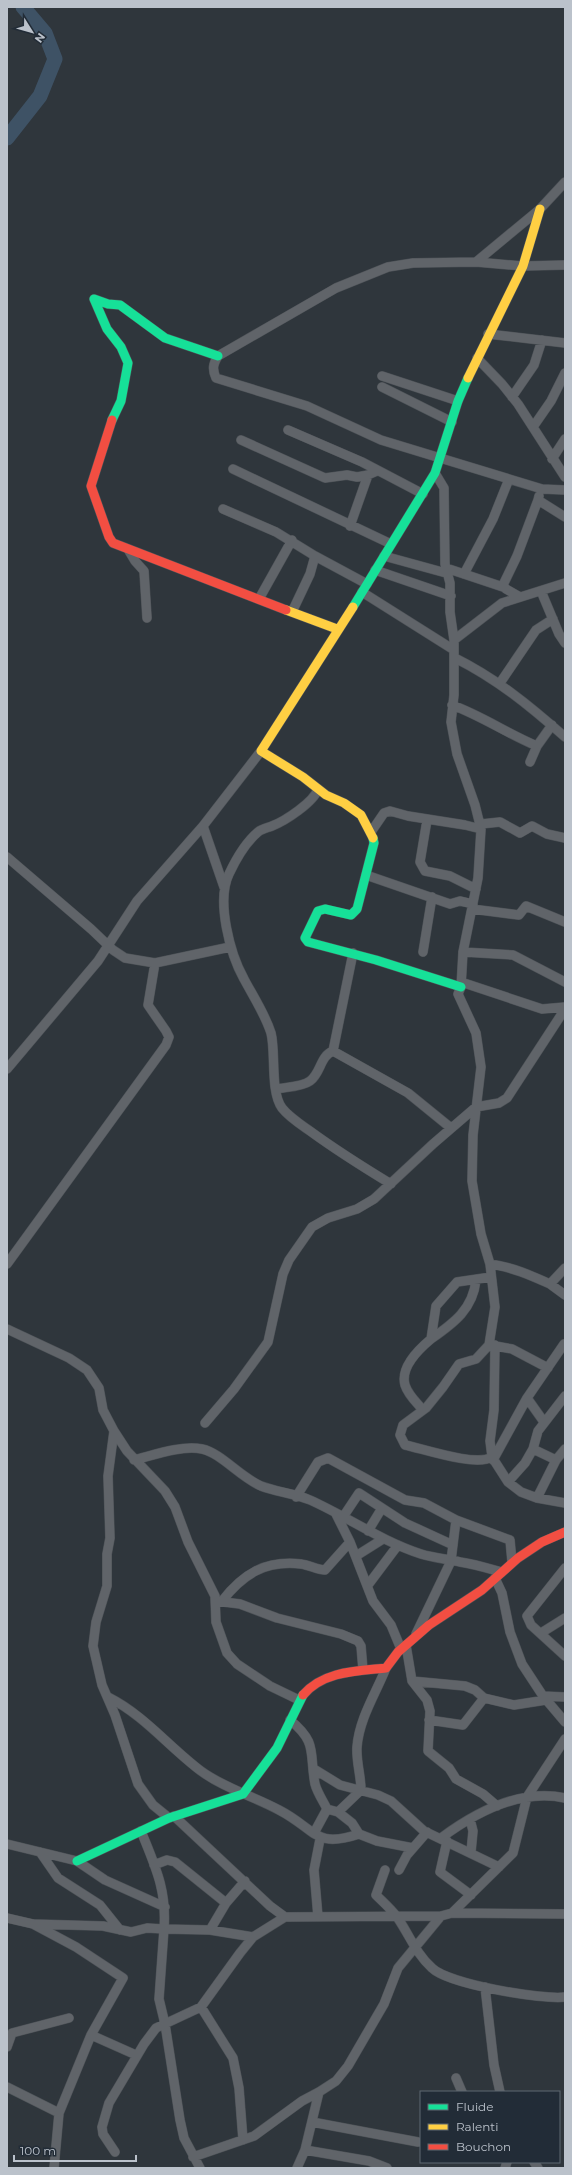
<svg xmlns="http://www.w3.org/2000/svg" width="572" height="2175" font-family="Montserrat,sans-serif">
<rect width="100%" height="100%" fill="#2f363c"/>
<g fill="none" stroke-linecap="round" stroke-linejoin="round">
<!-- river -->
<path stroke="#3e5265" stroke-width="15" d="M 7,138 L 40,96 L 55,59 L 45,33 L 23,7"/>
<!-- street casing -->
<g stroke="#4d5257" stroke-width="10">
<path id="street" d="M 476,262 L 540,209 L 565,182
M 565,265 L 523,266 L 476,262 L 413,263 L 388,267 L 336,288 L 218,356 C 213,364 212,369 216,378 L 307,406 L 381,440 L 542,489 L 565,490
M 488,334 L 565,343
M 477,358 L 502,384 L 518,404 L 565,477
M 382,376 L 458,401
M 382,387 L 452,422
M 512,397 L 534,365 L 542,340
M 533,427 L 551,401 L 565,373
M 288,430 L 362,462 L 423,494
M 241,440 L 325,478 L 347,475 L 357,477 L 368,475 L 377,471
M 552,459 L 565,439
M 233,469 L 391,544
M 435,473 L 444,488 L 445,564 L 450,583 L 450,612 L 454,640 L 454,695 L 451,722 L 457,754 L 475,805 L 481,829 L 478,878 L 463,952 L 461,987 L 458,994 L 476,1033 L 481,1067 L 473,1135 L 472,1181 L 481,1234 L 490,1264 C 512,1267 530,1275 550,1284 L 565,1268
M 539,496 L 538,500 L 565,517
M 223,509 L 276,532 L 315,556 L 367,584
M 350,526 L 368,475
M 129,551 L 135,561 L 144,571 L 147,618
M 384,556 L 446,573
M 446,568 L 503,587
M 375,570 L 451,596
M 464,574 L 493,519 L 509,479
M 541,591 L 559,634 L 565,643
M 362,592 L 454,650
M 520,597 L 506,589 L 503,585 L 517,556 L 538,500
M 259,599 L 292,540
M 292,612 L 310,574 L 315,556
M 454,640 L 502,603 L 565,583
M 455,658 C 497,679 530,706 565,737
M 500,683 L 536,630 L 553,619
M 452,705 C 482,716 508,734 537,746
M 530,762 L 537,746 L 552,725
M 318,789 C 314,802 285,821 272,826 C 267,828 262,829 258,832 C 245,843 236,859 229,874 C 216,901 230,954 244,979 C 253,996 265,1014 271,1033 C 276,1052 270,1092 282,1108 C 289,1117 300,1124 310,1131 C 336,1150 363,1167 391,1184
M 427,820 L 420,862 L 425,871 L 450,876 L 476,889
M 481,824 L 500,822 L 520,833 L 532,826 L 547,834 L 565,838
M 203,826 L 224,887
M 371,832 L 384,813 L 390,811 L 408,816 L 465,825 L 481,829
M 7,857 L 91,929 L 113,950 L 125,958 L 155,963 L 230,947
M 366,875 L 450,904 L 460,901 L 473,904
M 472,909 L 519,915 L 526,906 L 565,922
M 423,952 L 432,897
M 463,952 L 513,955 L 565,982
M 461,982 L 542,1009 L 565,1007
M 333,1051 L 353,953
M 7,1069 L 98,961 L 137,901 L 203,826 L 261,751
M 276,1089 C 286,1087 302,1087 310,1081 C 321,1073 320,1056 333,1051 L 408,1093 L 451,1128
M 7,1264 L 166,1045 L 169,1037 L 166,1031 L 148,1005 L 155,963
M 490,1264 L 495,1307 L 489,1345 L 476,1359 L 459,1364 L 443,1387 L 426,1408 L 403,1425 L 400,1435 L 405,1445 C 424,1449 476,1467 492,1457
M 550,1284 L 565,1295
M 7,1329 L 69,1358 L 87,1370 L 99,1388 L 103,1410 L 114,1431 L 108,1476 L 110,1538 L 107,1554 L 107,1586 L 96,1622 L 93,1646 L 102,1685 L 115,1715 L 138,1784 L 153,1805 L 169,1818
M 431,1339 C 454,1323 473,1309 476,1280
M 490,1345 L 512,1349 L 548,1368
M 495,1345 L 494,1410 L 490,1441 L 492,1457 L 508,1482 L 521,1492 L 537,1498 L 565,1503
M 527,1398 L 544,1422
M 423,1410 C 417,1403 408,1395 405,1385 C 400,1367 419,1349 431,1339 L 436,1306 L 457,1282 L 491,1277
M 205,1423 L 234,1389 L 268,1342 L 283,1274 L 289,1260 L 312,1227 L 328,1218 L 357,1209 L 374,1199 L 433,1144 L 476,1107 L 499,1103 L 507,1098 L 565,1009
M 114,1431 L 127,1451 L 165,1491 L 175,1507 L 188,1542 L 215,1596 L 216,1622 L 227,1653 L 237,1664 L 270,1686 L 299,1700
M 533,1449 L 556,1460
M 134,1460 C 154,1455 181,1445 202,1449 C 221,1453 240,1477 261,1486 C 276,1492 294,1493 310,1500 C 348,1517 381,1541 421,1554 C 434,1558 447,1559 460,1562 C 474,1564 487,1568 501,1572
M 493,1460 L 527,1398 L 564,1344
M 508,1482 L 525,1463 L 533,1449 L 538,1431 L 565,1396
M 296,1497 L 318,1462 L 328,1458 L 405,1500 L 424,1503 L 456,1520 L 451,1561 L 416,1634
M 537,1498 L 556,1460 L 565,1449
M 336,1514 L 350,1542 L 373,1601 L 391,1625 L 401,1649
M 343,1517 L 359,1493 L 405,1523 L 453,1545
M 456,1520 L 510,1540 L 512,1562
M 368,1531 L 382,1508
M 356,1556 L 383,1539
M 565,1568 L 527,1616 L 531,1625 L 565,1656
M 495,1578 L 502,1593 L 510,1632 L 522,1664 L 543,1696 L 565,1722
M 368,1585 L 398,1545
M 216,1601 L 240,1604 L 277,1618 L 341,1634 L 358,1641 L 361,1646 L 363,1670
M 222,1601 C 243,1574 265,1560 301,1564 C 309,1565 318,1570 325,1570 L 350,1542
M 541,1633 L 565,1618
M 406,1645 L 412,1681 L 427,1700 L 430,1711 L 428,1751 L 449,1768 L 456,1779 L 483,1794 L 497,1806
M 386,1668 C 376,1693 359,1719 357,1747 C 356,1761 361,1776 361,1790 L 338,1812 L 352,1823 L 359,1834 L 377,1841 L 413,1848
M 412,1681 L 465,1686 L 475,1690 L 484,1698 L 514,1705 L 546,1700
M 543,1696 L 565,1697
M 108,1697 C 144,1715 169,1747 201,1771 C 224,1788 253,1796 279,1810 C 316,1829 314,1849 359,1834
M 290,1720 C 318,1743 309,1752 315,1784 C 317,1792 323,1801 327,1809 L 338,1812
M 429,1720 L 463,1725 L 484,1698
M 314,1769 L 340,1785 L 378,1795 L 391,1801 L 424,1831 L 499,1867
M 174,1816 L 270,1906 L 285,1917 L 441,1916 L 452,1913 L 565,1914
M 470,1819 L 473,1831 L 471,1852
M 141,1831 C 155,1866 167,1890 164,1929 L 210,1930 L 253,1937
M 314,1833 L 327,1809
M 441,1838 C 476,1812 520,1788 565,1798
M 447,1841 L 440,1872 L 471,1895
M 7,1844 L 77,1861 L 105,1880 L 165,1907
M 40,1852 L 58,1878 L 100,1905 L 120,1930
M 154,1865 L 167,1860 L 175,1862 L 226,1903
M 385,1870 L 376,1895 C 383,1902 391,1909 397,1917 C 409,1934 416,1954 432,1968 C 448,1984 542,2000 565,1997
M 399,1870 L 407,1855 L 427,1832
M 452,1913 L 513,1853 L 527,1797 L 565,1739
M 318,1917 L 314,1870 L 320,1839
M 7,1918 L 33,1924 L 76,1947 L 123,1978 L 91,2035 L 59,2113 L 54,2168
M 33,1924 L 103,1926 L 131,1932 L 147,1928 L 164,1929 L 159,1999 L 165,2024 L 180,2120 L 184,2138 L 200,2168
M 210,1930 L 226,1903 L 245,1881
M 485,1987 L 494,2065 L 500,2092
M 201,2007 L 233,2058 L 239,2088 L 243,2140
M 91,2035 L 136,2055
M 7,2047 L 12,2033 L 69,2018
M 456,2078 L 462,2092
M 7,2087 L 59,2113
M 312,2122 L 418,2142
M 305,2150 L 369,2161 L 387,2168
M 115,2152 L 103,2134 L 102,2127 L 109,2103 L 144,2044 L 156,2028 L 201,2007 L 240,1953 L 253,1937 L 285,1917
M 193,2157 L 254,2136 L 302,2101 L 319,2092 L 336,2081 L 348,2066 L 384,2004 L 398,1968 L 441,1916
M 534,2162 L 538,2168
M 297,2168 L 305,2150 L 319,2092
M 505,2168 L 507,2162"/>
</g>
<!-- fast casing -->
<g stroke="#4d5257" stroke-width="10">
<path id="fast" d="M 112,420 L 121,401 L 128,363 L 121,347 L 107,329 L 94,299 L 108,304 L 120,305 L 165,338 L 218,356
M 353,607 L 435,473 L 458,401 L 468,378
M 373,838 L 374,843 L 357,909 L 351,915 L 325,909 L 318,911 L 305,938 L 308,942 L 376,960 L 461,987
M 77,1861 L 169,1818 L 243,1794 L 277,1748 L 303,1695"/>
</g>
<!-- slow casing -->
<g stroke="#4d5257" stroke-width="10">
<path id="slow" d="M 468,378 L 523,266 L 540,209
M 353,607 L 261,751 L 303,777 L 326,795 L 344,803 L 361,815 L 373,838
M 286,610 L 337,629"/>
</g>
<!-- jam casing -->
<g stroke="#4d5257" stroke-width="10">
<path id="jam" d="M 112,420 L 91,486 L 109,537 L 113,543 L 286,610
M 303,1695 C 323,1671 357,1671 386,1668 L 398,1652 L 429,1625 L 482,1590 L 518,1558 L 542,1542 L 565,1532"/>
</g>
<!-- street -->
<use href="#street" stroke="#606469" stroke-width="9"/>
<!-- fast -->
<use href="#fast" stroke="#16e098" stroke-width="9"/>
<!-- slow -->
<use href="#slow" stroke="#ffcf43" stroke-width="9"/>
<!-- jam -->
<use href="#jam" stroke="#f24e42" stroke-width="9"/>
</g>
<!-- border -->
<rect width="572" height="2175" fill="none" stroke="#bbc2cb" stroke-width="16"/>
<!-- legend -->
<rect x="420" y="2091" width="140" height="72" fill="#222c37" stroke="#5f6872"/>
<rect x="428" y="2104" width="20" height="6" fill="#16e098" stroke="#5f6872"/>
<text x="456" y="2111" font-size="12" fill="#bbc2cb">Fluide</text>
<rect x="428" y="2124" width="20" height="6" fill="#ffcf43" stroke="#5f6872"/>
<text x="456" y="2131" font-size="12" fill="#bbc2cb">Ralenti</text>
<rect x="428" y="2144" width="20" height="6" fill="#f24e42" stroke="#5f6872"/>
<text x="456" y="2151" font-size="12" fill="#bbc2cb">Bouchon</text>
<!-- north arrow -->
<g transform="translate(32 32) rotate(127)" stroke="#222c37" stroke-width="3" paint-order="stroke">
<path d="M0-3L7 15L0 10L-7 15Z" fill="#bbc2cb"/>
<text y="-6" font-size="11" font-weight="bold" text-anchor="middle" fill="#bbc2cb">N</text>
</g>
<!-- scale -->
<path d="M14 2155v6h122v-6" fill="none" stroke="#bbc2cb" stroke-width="2"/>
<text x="20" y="2155" font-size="12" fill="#bbc2cb" stroke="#222c37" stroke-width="3" paint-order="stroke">100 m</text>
</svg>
